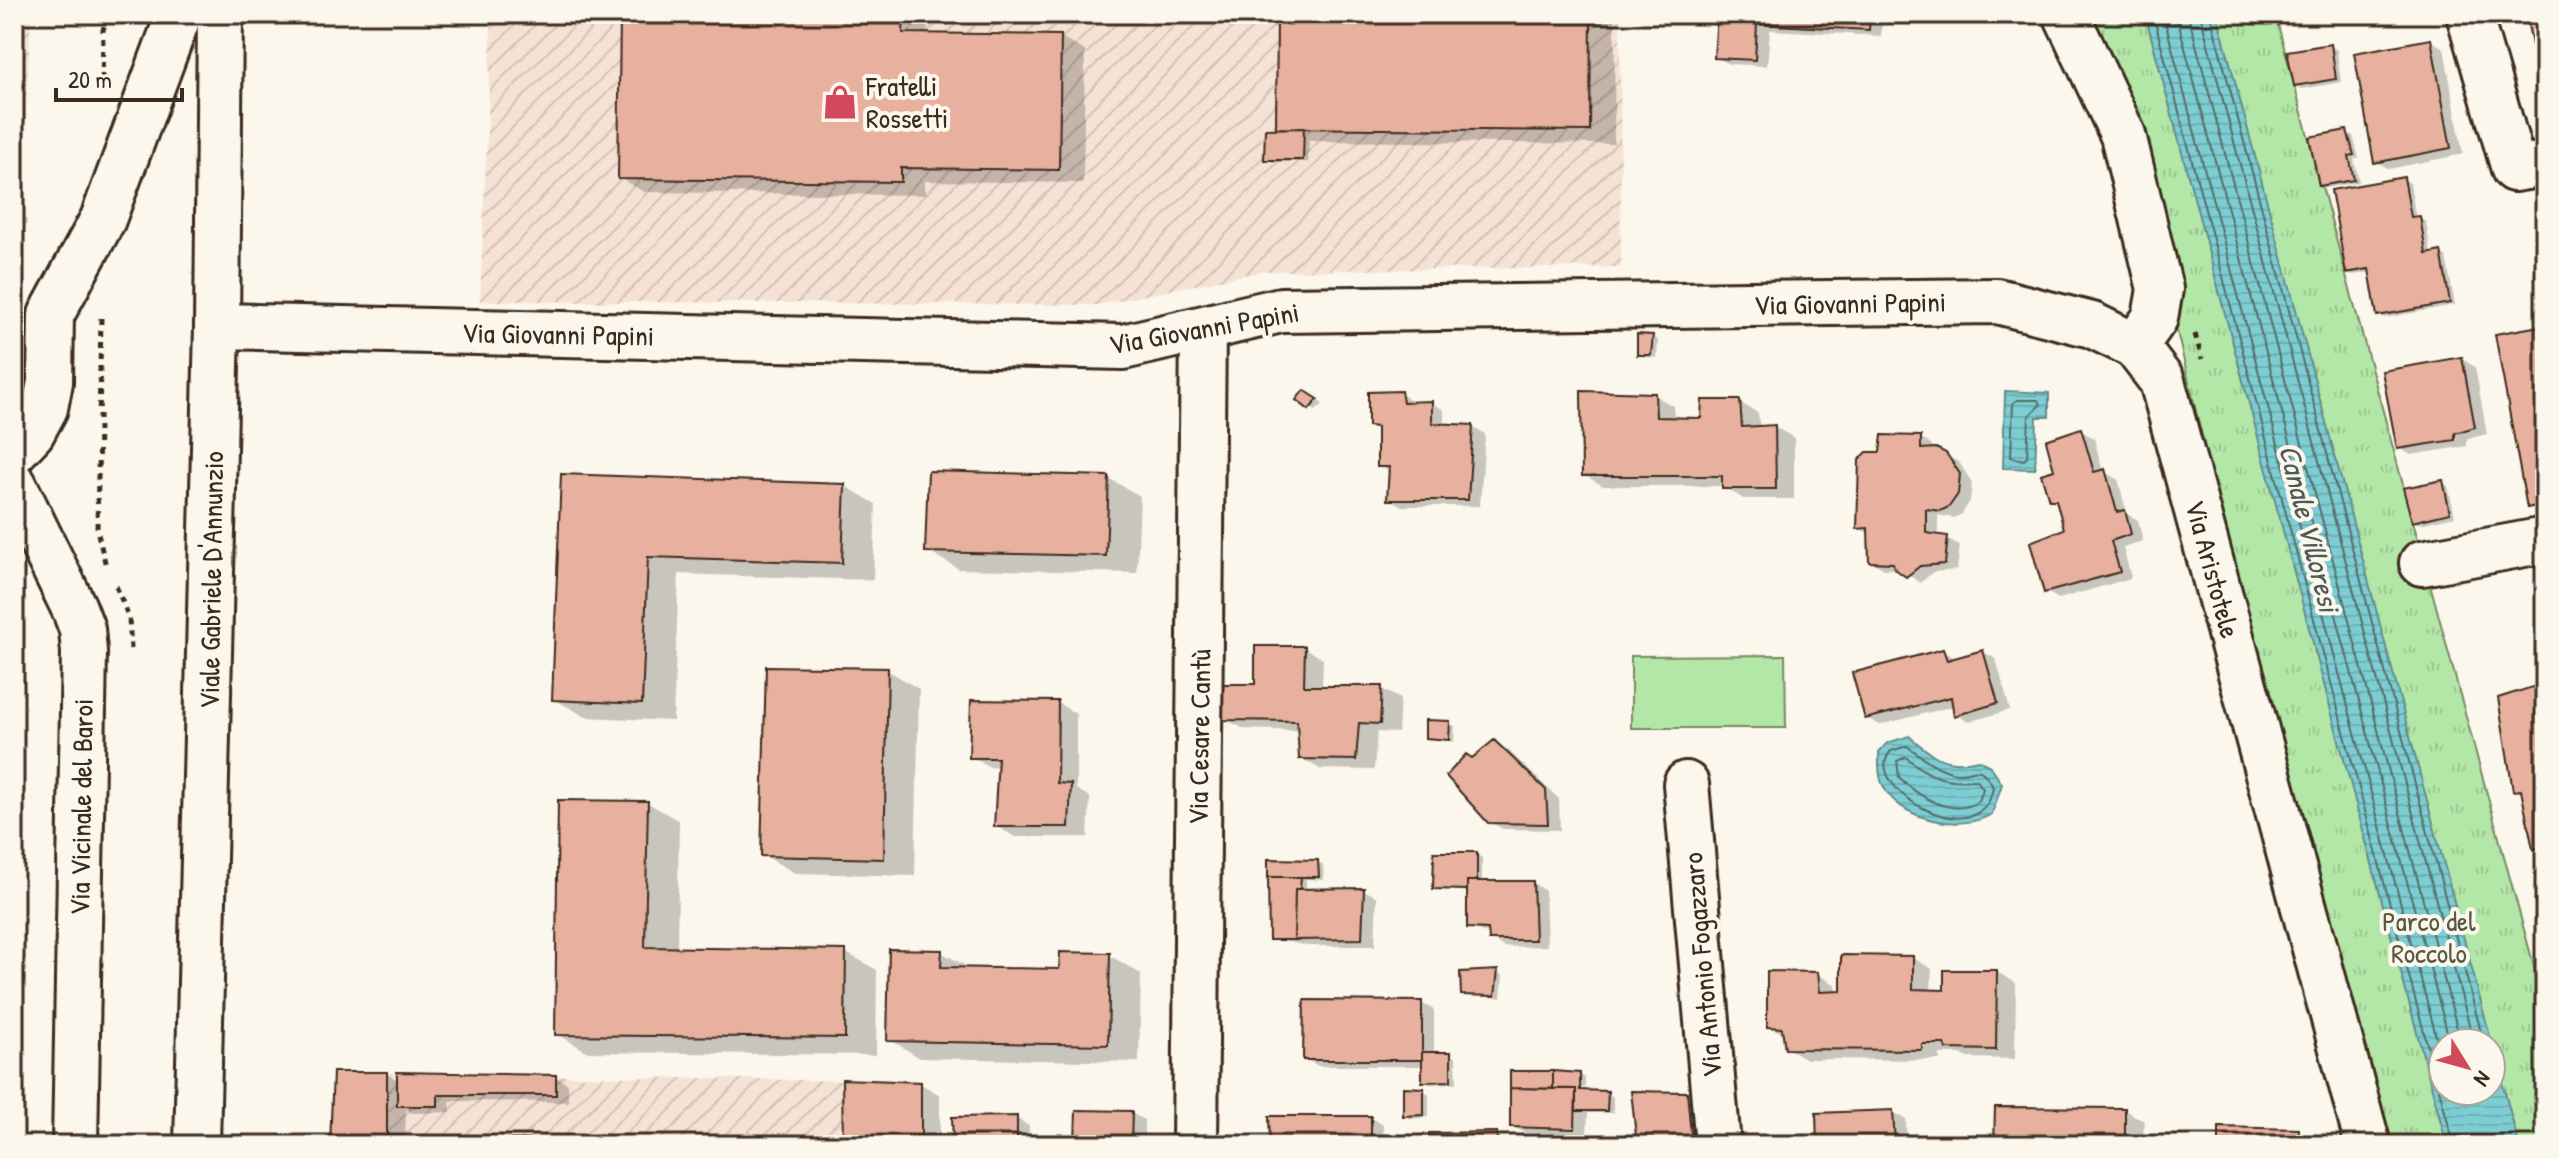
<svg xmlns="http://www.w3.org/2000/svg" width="2559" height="1159" font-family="'Patrick Hand',sans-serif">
<defs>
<pattern id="industrial-furrows" width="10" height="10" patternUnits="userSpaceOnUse" patternTransform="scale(2)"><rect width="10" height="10" fill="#f5e2d5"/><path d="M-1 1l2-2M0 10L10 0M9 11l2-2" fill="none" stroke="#d3c2b6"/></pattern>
<pattern id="park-tufts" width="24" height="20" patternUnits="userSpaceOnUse" patternTransform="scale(2)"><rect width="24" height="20" fill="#b3e7a8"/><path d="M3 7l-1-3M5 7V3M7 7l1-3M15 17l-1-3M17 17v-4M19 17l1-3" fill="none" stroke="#9bc690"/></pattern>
<pattern id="water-rules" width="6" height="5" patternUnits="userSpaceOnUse" patternTransform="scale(2)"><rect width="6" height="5" fill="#7dced4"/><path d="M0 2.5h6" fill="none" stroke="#6db1b6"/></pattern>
</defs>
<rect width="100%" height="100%" fill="#fbf7ec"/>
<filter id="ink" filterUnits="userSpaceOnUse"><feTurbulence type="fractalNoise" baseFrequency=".0125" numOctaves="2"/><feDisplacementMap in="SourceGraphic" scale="16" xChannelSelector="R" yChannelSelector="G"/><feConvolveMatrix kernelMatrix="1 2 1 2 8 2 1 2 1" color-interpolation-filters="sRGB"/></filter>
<g filter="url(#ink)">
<!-- industrial -->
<path fill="url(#industrial-furrows)" d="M 14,14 L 31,14 L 14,334 Z
M 492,14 L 1620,14 L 1621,267 L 1263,271 L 1098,305 L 480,301 Z
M 333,1072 L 921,1082 L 921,1145 L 330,1145 Z"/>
<!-- green -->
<path fill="#b3e7a8" stroke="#778863" stroke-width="2" d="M 1785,655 L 1786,728 L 1631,728 L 1631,656 Z"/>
<!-- park -->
<path fill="url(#park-tufts)" stroke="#778863" stroke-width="2" fill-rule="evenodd" d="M 2075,14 L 2275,14 L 2545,1007 L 2545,1145 L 2387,1145 L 2225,532 L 2143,190 ZM 2443,1043 L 2491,1043 L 2491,1091 L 2443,1091 Z"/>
<!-- water -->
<path fill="url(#water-rules)" stroke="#638c8b" stroke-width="2" fill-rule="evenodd" d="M 2145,14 L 2217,14 L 2519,1145 L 2447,1145 ZM 2443,1043 L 2491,1043 L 2491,1091 L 2443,1091 Z
M 2005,391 L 2049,393 L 2049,417 L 2037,417 L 2035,469 L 2003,468 Z
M 1909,736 C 1934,758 1946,767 1979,760 L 1990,766 L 2002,784 L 1992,814 C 1962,833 1896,820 1882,783 C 1878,774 1879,761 1879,752 L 1887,743 Z"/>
<!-- shadow -->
<path fill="#0003" d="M 623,14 L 928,14 L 927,36 L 1061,37 L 1085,51 L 1083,183 L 925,181 L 925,195 L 644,192 L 620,178 Z
M 1279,14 L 1615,14 L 1614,144 L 1309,141 L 1308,162 L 1272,162 L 1266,159 L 1284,130 L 1278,127 Z
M 1719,14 L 1883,14 L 1881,36 L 1770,30 L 1767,66 L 1729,64 L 1716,57 Z
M 2431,41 L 2444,48 L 2463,154 L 2389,169 L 2376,161 Z
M 2331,46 L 2337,50 L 2341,82 L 2302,89 L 2296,85 Z
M 2347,132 L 2353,136 L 2359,158 L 2354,159 L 2359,182 L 2326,188 L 2320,185 Z
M 2404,180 L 2410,183 L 2416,219 L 2426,221 L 2431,255 L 2446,257 L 2455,305 L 2384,318 L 2378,314 L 2371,272 L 2353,275 L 2348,271 Z
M 2545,327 L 2545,507 L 2535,510 L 2529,506 Z
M 1652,337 L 1658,340 L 1657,358 L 1645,357 L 1639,353 Z
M 2462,359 L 2475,367 L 2487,434 L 2467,439 L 2467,446 L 2411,455 L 2399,448 Z
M 1305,392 L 1323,404 L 1316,411 L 1310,408 Z
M 1401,393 L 1414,404 L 1432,403 L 1444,410 L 1444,426 L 1472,427 L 1485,434 L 1480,506 L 1402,506 L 1389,499 L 1390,472 L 1379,466 L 1379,430 L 1370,424 Z
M 1654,395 L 1673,406 L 1674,419 L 1703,420 L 1739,402 L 1758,413 L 1760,428 L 1775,427 L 1794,438 L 1794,499 L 1743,499 L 1724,486 L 1603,486 L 1584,475 Z
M 2081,431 L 2094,438 L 2103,472 L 2118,479 L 2127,514 L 2138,520 L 2143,541 L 2123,547 L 2131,578 L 2059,599 L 2046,592 L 2066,530 L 2059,504 L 2051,499 L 2057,471 Z
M 1921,438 L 1933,446 L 1933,450 L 1959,462 L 1972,483 L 1970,501 L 1962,514 L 1954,518 L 1938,515 L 1938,536 L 1960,545 L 1957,570 L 1933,572 L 1920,583 L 1902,569 L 1884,569 L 1871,561 L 1870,534 L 1859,528 L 1882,454 Z
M 562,476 L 845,486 L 876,504 L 873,580 L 679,574 L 673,721 L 586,717 L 554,699 Z
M 1108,478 L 1140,496 L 1137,573 L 959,569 L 927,551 Z
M 2442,483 L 2448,486 L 2455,516 L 2420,524 L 2414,521 Z
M 1305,648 L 1323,659 L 1322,688 L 1381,688 L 1400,699 L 1398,733 L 1377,732 L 1374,770 L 1320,769 L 1301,758 L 1300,731 L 1244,729 L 1225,719 L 1257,686 Z
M 1942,651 L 1955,658 L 1983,652 L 1996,659 L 2010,710 L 1968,722 L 1956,714 L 1954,706 L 1880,725 L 1867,718 Z
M 887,670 L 919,689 L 915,876 L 795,873 L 763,855 Z
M 2545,685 L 2545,854 L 2535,848 L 2524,795 L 2515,790 Z
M 1058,703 L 1076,714 L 1076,789 L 1090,797 L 1088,837 L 1015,837 L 996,826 L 1000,768 L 990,767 L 971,757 Z
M 1449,723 L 1455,726 L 1454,742 L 1427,737 Z
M 1494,742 L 1507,749 L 1559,799 L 1560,830 L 1503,829 L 1489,822 L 1473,760 Z
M 648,803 L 679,821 L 677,950 L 845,952 L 877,970 L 876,1055 L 588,1052 L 557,1034 Z
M 1476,854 L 1482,858 L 1482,883 L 1533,883 L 1545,891 L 1547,946 L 1504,947 L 1491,939 L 1491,935 L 1469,927 L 1469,892 L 1435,888 Z
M 1270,861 L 1317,862 L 1323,865 L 1324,880 L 1306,879 L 1306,891 L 1364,890 L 1377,897 L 1375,946 L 1309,946 L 1271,939 Z
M 941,952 L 971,969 L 1061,971 L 1109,955 L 1141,974 L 1139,1062 L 920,1058 L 889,1039 Z
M 1913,958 L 1932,969 L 1931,992 L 1946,992 L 1997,972 L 2016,983 L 2015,1059 L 1968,1058 L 1960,1054 L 1940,1054 L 1940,1060 L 1806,1059 L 1787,1048 L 1785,1035 L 1769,1026 L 1817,974 L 1836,985 L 1837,993 L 1843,993 Z
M 1497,972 L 1503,976 L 1501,998 L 1463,994 Z
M 1421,1003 L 1434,1010 L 1434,1054 L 1456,1057 L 1457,1083 L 1430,1084 L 1424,1081 L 1424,1066 L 1318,1066 L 1305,1059 Z
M 1512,1073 L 1580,1074 L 1585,1078 L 1585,1088 L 1516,1086 L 1516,1090 L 1608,1093 L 1613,1097 L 1613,1113 L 1588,1113 L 1587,1135 L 1525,1133 L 1512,1126 Z
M 387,1074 L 399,1081 L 556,1077 L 568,1084 L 568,1102 L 450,1101 L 451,1112 L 412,1113 L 406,1109 L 405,1141 L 792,1145 L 332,1145 Z
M 921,1084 L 940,1095 L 940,1145 L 845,1145 Z
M 1423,1090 L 1429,1094 L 1429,1117 L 1410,1119 L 1405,1115 Z
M 1686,1094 L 1699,1101 L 1703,1145 L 1639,1145 Z
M 2125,1110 L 2144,1121 L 2143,1145 L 1996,1145 Z
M 1893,1112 L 1906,1119 L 1907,1145 L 1819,1145 Z
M 1131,1113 L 1144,1120 L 1144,1145 L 1077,1145 Z
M 1016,1118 L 1029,1126 L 1029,1145 L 955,1145 Z
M 1371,1118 L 1383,1125 L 1384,1145 L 1272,1145 Z
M 2298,1131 L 2311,1139 L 2311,1145 L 2221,1145 Z
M 1496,1134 L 1509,1145 L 1431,1145 Z"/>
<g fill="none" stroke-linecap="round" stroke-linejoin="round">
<!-- shore -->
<path stroke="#556c67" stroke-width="2" d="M 2153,14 L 2454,1145
M 2163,14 L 2443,1062
M 2176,14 L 2450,1043
M 2188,14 L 2461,1043
M 2200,14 L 2474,1043
M 2210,14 L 2484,1043
M 2017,400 L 2038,400 L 2041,404 L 2029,416 L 2027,457 L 2024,460 L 2011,457 L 2013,403 Z
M 1907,746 C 1921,756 1934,767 1951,772 C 1974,778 1977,757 1993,787 C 1983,858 1858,788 1891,751 Z
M 1906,757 C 1931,779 1946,782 1977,780 L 1983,789 L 1979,801 C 1953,819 1917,796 1899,777 L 1897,761 Z"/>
</g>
<!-- building -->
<path fill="#e8b09f" stroke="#3b2a1e" stroke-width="2" d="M 620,14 L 904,14 L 903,33 L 1061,35 L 1059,170 L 901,168 L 901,182 L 618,179 Z
M 1277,14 L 1591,14 L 1590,131 L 1276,128 Z
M 1717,14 L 1870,14 L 1869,30 L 1757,24 L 1755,60 L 1714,58 Z
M 2545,22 L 2545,71 L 2537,69 L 2528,25 Z
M 2431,39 L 2451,148 L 2374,163 L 2354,53 Z
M 2331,44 L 2336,79 L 2294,86 L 2287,51 Z
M 1304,128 L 1303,160 L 1264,160 L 1265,129 Z
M 2347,130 L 2354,155 L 2349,156 L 2354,180 L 2319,186 L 2309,137 Z
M 2404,177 L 2411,217 L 2420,216 L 2426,254 L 2441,251 L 2450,303 L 2377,316 L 2369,269 L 2346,273 L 2331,190 Z
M 2545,325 L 2545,504 L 2527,508 L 2495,334 Z
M 1637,334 L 1653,335 L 1651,355 L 1637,355 Z
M 2462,357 L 2475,427 L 2455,433 L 2455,440 L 2397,449 L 2382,371 Z
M 1304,390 L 1318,399 L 1309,410 L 1296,400 Z
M 1401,391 L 1403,402 L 1432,401 L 1432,423 L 1473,425 L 1468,500 L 1387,500 L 1389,467 L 1377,467 L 1377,427 L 1368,426 L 1368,392 Z
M 1581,391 L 1655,393 L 1656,417 L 1701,418 L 1702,400 L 1740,400 L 1742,427 L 1775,425 L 1776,489 L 1722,489 L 1722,476 L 1582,476 Z
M 2081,428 L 2094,472 L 2105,469 L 2117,512 L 2125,510 L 2131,534 L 2111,541 L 2120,572 L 2044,593 L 2030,542 L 2064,529 L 2056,500 L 2049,500 L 2041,474 L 2054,470 L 2046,440 Z
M 1882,435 L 1921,436 L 1921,449 L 1936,448 L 1946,453 L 1960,474 L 1958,494 L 1949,507 L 1940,511 L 1926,509 L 1926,533 L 1948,536 L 1945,564 L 1920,566 L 1906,577 L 1895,569 L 1893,563 L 1869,562 L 1868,528 L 1857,529 L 1859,460 L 1867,452 L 1880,452 Z
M 928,471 L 1109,476 L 1106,556 L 925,552 Z
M 561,474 L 845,484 L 842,563 L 648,557 L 642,704 L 552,700 Z
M 2443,480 L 2450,513 L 2412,522 L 2403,488 Z
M 1255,646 L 1305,646 L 1304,686 L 1382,686 L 1380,724 L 1359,723 L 1356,760 L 1299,759 L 1297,721 L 1223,720 L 1223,684 L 1255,684 Z
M 1943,649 L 1947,660 L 1983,650 L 1998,703 L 1954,716 L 1951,697 L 1865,719 L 1852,673 Z
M 766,666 L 888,668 L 884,859 L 761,856 Z
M 2545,683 L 2545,847 L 2533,849 L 2521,790 L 2513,791 L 2498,698 Z
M 971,700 L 1058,701 L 1057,783 L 1071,784 L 1069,827 L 994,827 L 998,758 L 969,758 Z
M 1425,720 L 1450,721 L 1449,740 L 1425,738 Z
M 1494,740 L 1546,790 L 1548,824 L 1488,823 L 1446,776 L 1466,754 L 1472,758 Z
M 558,800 L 648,801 L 645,947 L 846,950 L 845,1038 L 555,1035 Z
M 1434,852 L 1477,852 L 1477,881 L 1467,881 L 1467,890 L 1433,889 Z
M 1268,859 L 1318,860 L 1319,877 L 1268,877 Z
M 1268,877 L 1301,877 L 1300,889 L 1295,889 L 1294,940 L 1269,940 Z
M 1467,881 L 1533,881 L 1535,940 L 1489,940 L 1488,929 L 1467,928 Z
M 1364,888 L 1362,939 L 1294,940 L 1295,889 Z
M 889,949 L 942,950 L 941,967 L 1059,969 L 1060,952 L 1110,953 L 1108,1045 L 887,1041 Z
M 1841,955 L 1913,956 L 1913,989 L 1944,990 L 1944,970 L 1997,970 L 1996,1050 L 1947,1049 L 1945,1044 L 1922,1044 L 1922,1050 L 1785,1049 L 1782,1028 L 1767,1027 L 1767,971 L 1818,972 L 1820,992 L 1841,991 Z
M 1498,970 L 1495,996 L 1461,995 L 1460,972 Z
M 1304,1000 L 1422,1001 L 1422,1060 L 1303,1060 Z
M 1422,1052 L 1451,1052 L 1451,1081 L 1422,1082 Z
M 1510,1071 L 1553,1071 L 1553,1089 L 1510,1088 Z
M 1553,1071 L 1580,1073 L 1580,1090 L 1608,1091 L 1607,1111 L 1576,1111 L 1576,1089 L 1553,1089 Z
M 333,1072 L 387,1072 L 387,1139 L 788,1141 L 788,1145 L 330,1145 Z
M 397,1072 L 556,1075 L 556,1095 L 438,1095 L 438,1106 L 397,1106 Z
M 842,1079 L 921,1082 L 921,1145 L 843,1145 Z
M 1403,1087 L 1424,1088 L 1424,1115 L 1403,1116 Z
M 1510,1088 L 1576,1089 L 1575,1129 L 1510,1127 Z
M 1631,1091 L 1687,1092 L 1692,1145 L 1637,1145 Z
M 1995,1107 L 2125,1108 L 2125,1145 L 1994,1145 Z
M 1076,1110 L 1132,1111 L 1131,1145 L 1075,1145 Z
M 1893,1110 L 1895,1145 L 1817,1145 L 1816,1113 Z
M 1017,1116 L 1017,1145 L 953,1145 L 952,1117 Z
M 1269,1116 L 1371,1116 L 1371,1145 L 1270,1145 Z
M 2219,1127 L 2299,1129 L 2298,1145 L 2219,1145 Z
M 1497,1132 L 1497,1145 L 1429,1145 L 1429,1133 Z"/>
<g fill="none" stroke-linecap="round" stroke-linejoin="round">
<!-- minor casing -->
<g stroke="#3b2a1e" stroke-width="50">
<path id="minor" d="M 2066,14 L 2123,135 L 2160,289 L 2155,318 L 2135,346
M 2469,14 L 2514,169 L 2545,164
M 217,326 L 1123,347 L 1281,310 L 1997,301 L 2092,325 L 2135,346 L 2162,381 L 2368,1145
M 14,451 L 32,432 L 45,408 L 50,382 L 51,315 L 103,219 L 179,14
M 14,485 L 74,608 L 82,629 L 84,652 L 75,1145
M 2422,563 L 2545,540
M 1686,784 L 1718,1145
M 1195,1145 L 1203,329"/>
</g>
<!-- secondary casing -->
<g stroke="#3b2a1e" stroke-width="50">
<path id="secondary" d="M 197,1145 L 217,326 L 220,14"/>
</g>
<!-- path -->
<path stroke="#3b2a1e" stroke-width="5" stroke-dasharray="6 6" stroke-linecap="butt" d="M 102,92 L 103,30 L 108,14
M 101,318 L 97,530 L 106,566
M 2195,334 L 2202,359
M 116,586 L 129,618 L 131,649"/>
<!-- minor -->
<use href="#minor" stroke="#fbf7ec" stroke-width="44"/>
<!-- secondary -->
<use href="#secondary" stroke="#fbf7ec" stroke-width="44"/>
</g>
</g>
<!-- icons -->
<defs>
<g id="shop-bare" transform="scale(2.76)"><path d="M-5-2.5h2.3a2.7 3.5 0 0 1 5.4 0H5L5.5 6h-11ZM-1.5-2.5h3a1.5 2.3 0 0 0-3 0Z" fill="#d1495b" stroke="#fbf7ec" stroke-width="2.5" paint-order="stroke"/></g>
</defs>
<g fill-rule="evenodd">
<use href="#shop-bare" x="840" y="102"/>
</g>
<g text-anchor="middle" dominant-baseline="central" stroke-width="8" stroke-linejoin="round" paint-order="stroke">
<!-- poi labels -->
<g font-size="28" fill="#3b2a1e" stroke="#fbf7ec" text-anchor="start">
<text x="866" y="86">Fratelli<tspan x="866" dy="32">Rossetti</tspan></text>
</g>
<!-- street labels -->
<g font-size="28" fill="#3b2a1e" stroke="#fbf7ec">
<text transform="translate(1850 303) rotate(-1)">Via Giovanni Papini</text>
<text transform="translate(1204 328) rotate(-10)">Via Giovanni Papini</text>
<text transform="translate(558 334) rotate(1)">Via Giovanni Papini</text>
<text transform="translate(2213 569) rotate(75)">Via Aristotele</text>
<text transform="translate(211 580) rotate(-89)">Viale Gabriele D'Annunzio</text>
<text transform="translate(1199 737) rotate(-89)">Via Cesare Cantù</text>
<text transform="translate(81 807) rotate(-89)">Via Vicinale del Baroi</text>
<text transform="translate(1702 965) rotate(-95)">Via Antonio Fogazzaro</text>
</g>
<!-- park labels -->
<g font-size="28" fill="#595940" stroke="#fbf7ec">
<text x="2429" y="921">Parco del<tspan x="2429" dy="32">Roccolo</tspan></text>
</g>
<!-- water labels -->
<g font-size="30" font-style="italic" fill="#4f5b55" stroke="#fbf7ec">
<text transform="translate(2310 528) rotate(76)">Canale Villoresi</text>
</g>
</g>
<!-- margin -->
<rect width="2559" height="1159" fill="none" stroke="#fbf7ec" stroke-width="48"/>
<rect x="24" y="24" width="2511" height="1111" fill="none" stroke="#3b2a1e" stroke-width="3" filter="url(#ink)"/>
<!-- north arrow -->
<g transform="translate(2467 1067) rotate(127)"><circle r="38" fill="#fbf7ec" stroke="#aea59a" stroke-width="2"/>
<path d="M0-6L14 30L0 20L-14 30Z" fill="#d1495b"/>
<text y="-12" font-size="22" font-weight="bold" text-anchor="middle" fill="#3b2a1e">N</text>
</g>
<!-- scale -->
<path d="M56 88v12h126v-12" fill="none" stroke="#3b2a1e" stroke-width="4"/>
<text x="68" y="88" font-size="24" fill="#3b2a1e" stroke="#fbf7ec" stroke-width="6" paint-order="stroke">20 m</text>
</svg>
